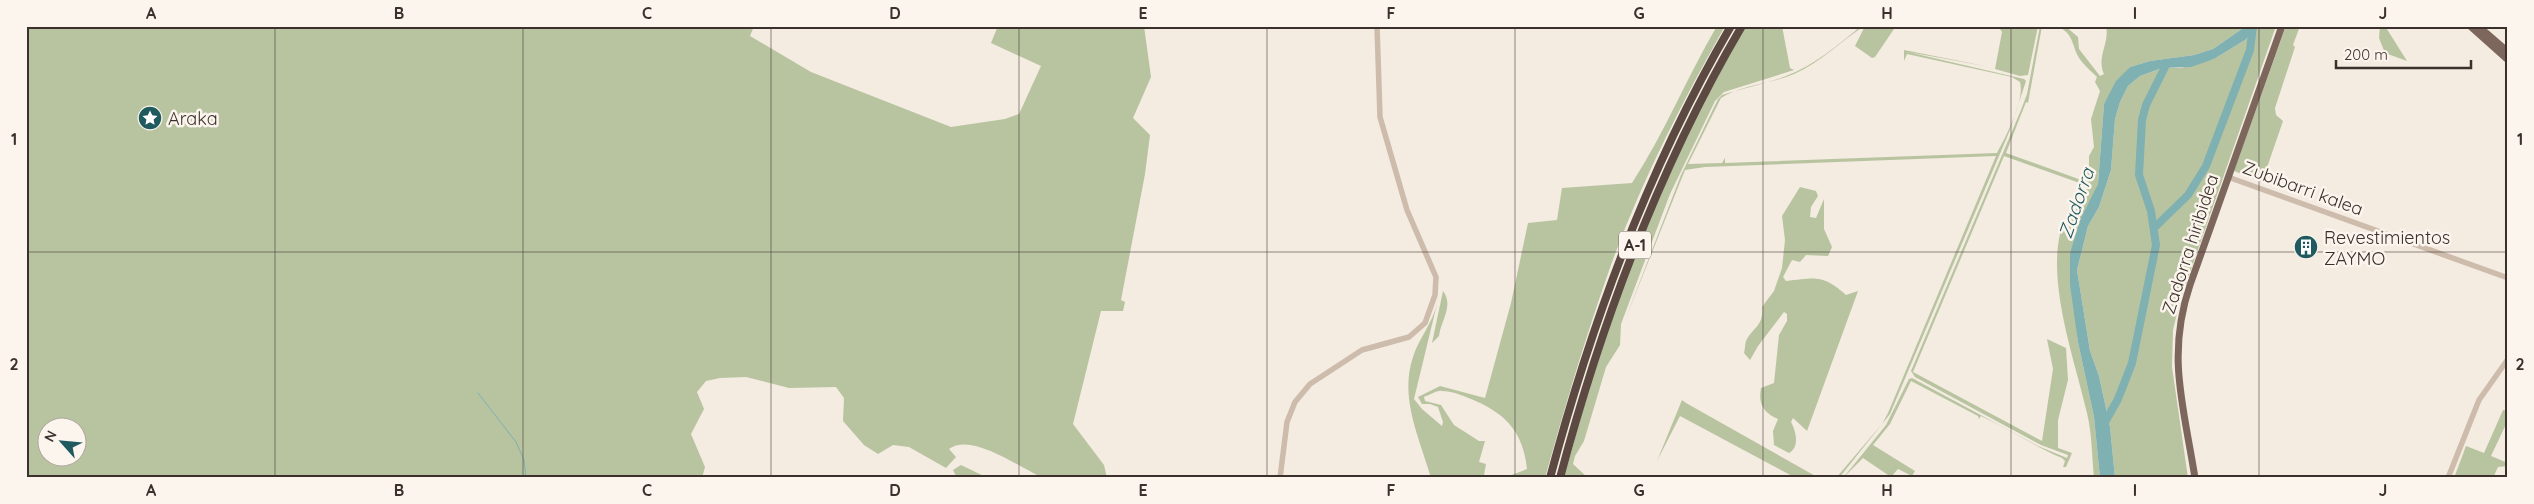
<svg xmlns="http://www.w3.org/2000/svg" width="2534" height="504" font-family="Quicksand,sans-serif">
<rect width="100%" height="100%" fill="#f4ebe1"/>
<!-- green -->
<path fill="#b8c4a0" fill-rule="evenodd" d="M 26,26 L 754,26 L 750,36 L 811,72 L 951,127 L 1005,119 L 1019,114 L 1041,66 L 991,43 L 998,26 L 1144,26 L 1151,77 L 1133,118 L 1150,135 L 1145,174 L 1121,300 L 1125,302 L 1123,311 L 1101,311 L 1073,424 L 1104,465 L 1107,478 C 1092,478 1052,481 1041,477 C 1019,467 971,432 949,449 L 956,457 L 946,468 L 909,447 L 893,445 L 878,454 L 864,445 L 843,421 L 844,398 L 836,387 L 789,388 L 746,377 L 720,378 L 706,381 L 697,392 L 704,409 L 691,434 L 705,467 L 702,478 L 26,478 ZM 78,426 L 78,456 L 48,456 L 48,426 Z
M 1717,26 L 1725,26 C 1682,102 1641,182 1611,265 C 1586,335 1565,406 1545,478 L 1504,478 L 1527,469 C 1523,431 1505,413 1471,399 C 1461,395 1452,391 1442,391 C 1437,390 1430,395 1424,397 L 1425,401 L 1441,405 L 1454,425 L 1479,441 L 1485,441 L 1479,462 L 1486,464 L 1484,475 L 1477,478 L 1431,478 C 1420,439 1399,398 1413,357 C 1419,338 1432,324 1437,304 L 1414,399 L 1422,409 L 1442,426 L 1443,422 L 1438,407 L 1430,404 L 1422,404 L 1418,397 L 1440,386 L 1485,398 L 1511,303 L 1528,223 L 1557,220 L 1562,188 L 1632,183 C 1665,132 1686,79 1717,26 Z
M 1746,26 L 1782,26 L 1790,68 L 1794,70 L 1724,92 L 1715,101 L 1670,194 L 1621,324 L 1620,345 L 1606,367 L 1584,441 L 1575,456 L 1573,464 L 1588,478 L 1564,478 C 1576,437 1586,395 1599,354 C 1637,240 1686,130 1746,26 Z
M 1861,26 L 1864,26 C 1840,42 1821,62 1794,74 C 1772,84 1740,85 1721,98 L 1688,164 L 1722,163 L 1725,158 L 1725,163 L 1997,153 C 2006,136 2025,101 2020,82 L 2012,77 L 1907,54 L 1904,61 L 1904,50 L 1990,67 L 1908,52 L 2024,79 L 2026,81 L 2010,130 L 1890,414 L 1839,478 L 1836,478 L 1882,424 L 1888,413 L 1996,156 L 1705,167 L 1685,170 L 1625,320 L 1681,175 L 1718,99 L 1722,95 C 1743,88 1766,84 1786,76 C 1815,65 1838,45 1861,26 Z
M 1865,26 L 1896,26 L 1875,57 L 1872,58 L 1855,46 Z
M 1989,26 L 2038,26 L 2028,75 L 2020,76 L 1995,69 L 2002,32 L 2000,29 Z
M 2040,26 L 2042,26 L 2028,103 L 2026,102 L 2006,153 L 2084,181 L 2089,167 L 2089,156 L 2094,147 L 2091,119 L 2100,91 L 2095,82 L 2097,77 C 2090,70 2079,61 2076,52 C 2071,38 2071,34 2058,26 L 2065,26 L 2078,37 L 2079,49 L 2100,76 L 2104,74 C 2096,57 2110,43 2106,26 L 2246,26 L 2213,49 L 2194,55 L 2150,61 L 2130,67 L 2104,104 L 2098,184 L 2070,253 L 2078,342 L 2094,417 L 2100,478 L 2094,478 C 2092,457 2092,434 2087,413 C 2075,361 2048,287 2060,234 L 2057,230 C 2072,220 2080,202 2088,186 L 2004,156 L 1913,372 L 2042,441 L 2053,369 L 2047,339 L 2066,348 L 2068,380 L 2058,420 L 2058,448 L 2072,453 L 2066,467 L 2063,467 L 2065,461 L 2062,458 C 2034,446 2009,429 1981,416 L 1979,419 L 1978,416 L 1911,381 L 1890,424 L 1873,445 L 1915,471 L 1912,476 L 1898,469 L 1891,477 L 1863,458 L 1843,478 L 1886,425 L 1909,379 L 1912,378 L 2038,446 L 2067,458 L 2068,455 L 2041,445 L 1915,377 L 1911,371 L 2021,110 L 2027,94 Z
M 2259,26 L 2276,26 L 2180,301 L 2173,330 L 2172,367 L 2188,478 L 2115,478 L 2110,427 L 2099,376 L 2090,351 L 2077,270 L 2088,226 L 2099,207 L 2111,170 L 2115,119 L 2120,102 L 2128,86 L 2140,76 L 2162,68 L 2181,68 L 2214,59 L 2245,40 Z
M 2286,26 L 2300,26 L 2293,45 L 2295,47 L 2275,108 L 2276,115 L 2283,121 L 2262,182 L 2234,171 Z
M 2380,26 L 2385,26 L 2407,61 L 2385,53 L 2379,38 Z
M 1800,187 L 1816,191 L 1818,196 L 1811,207 L 1810,217 L 1816,218 L 1824,199 L 1824,229 L 1832,247 L 1828,256 L 1806,255 L 1800,262 L 1792,260 L 1783,277 L 1786,281 C 1816,278 1822,274 1846,295 L 1858,291 L 1807,431 L 1793,418 L 1791,422 C 1796,431 1800,447 1789,453 L 1774,445 L 1773,431 L 1778,419 C 1763,413 1758,403 1761,388 L 1774,383 L 1779,335 L 1787,321 L 1787,314 L 1784,312 L 1758,346 L 1750,360 L 1744,353 C 1745,350 1745,344 1746,341 C 1753,327 1764,326 1762,307 L 1774,291 L 1782,268 L 1785,240 L 1782,216 Z
M 1443,291 C 1454,306 1441,320 1439,336 L 1432,343 Z
M 1682,400 L 1686,403 L 1819,478 L 1796,478 L 1680,416 L 1657,461 Z
M 2503,410 L 2508,411 L 2508,420 L 2491,456 L 2508,463 L 2508,466 L 2498,467 L 2493,478 L 2454,478 L 2466,446 L 2484,453 Z
M 961,465 L 988,478 L 957,478 L 953,470 Z"/>
<!-- water -->
<path fill="#7fb0b2" d="M 2246,26 L 2259,26 L 2245,40 L 2214,59 L 2191,67 L 2162,68 L 2140,76 L 2128,86 L 2120,102 L 2115,119 L 2111,170 L 2099,207 L 2088,226 L 2077,270 L 2090,351 L 2099,376 L 2110,427 L 2115,478 L 2100,478 L 2094,417 L 2078,342 L 2070,285 L 2070,253 L 2081,218 L 2098,184 L 2104,104 L 2116,81 L 2130,67 L 2150,61 L 2194,55 L 2213,49 Z"/>
<g fill="none" stroke-linecap="round" stroke-linejoin="round">
<!-- stream -->
<path stroke="#7fb0b2" stroke-width="1" d="M 478,393 L 516,442 L 524,460 L 526,478"/>
<!-- river -->
<path stroke="#7fb0b2" stroke-width="8" d="M 2154,228 L 2188,195 L 2206,166 L 2250,50 L 2253,26
M 2104,424 L 2118,399 L 2132,363 L 2156,245 L 2151,211 L 2139,175 L 2142,120 L 2146,105 L 2167,63"/>
<!-- minor -->
<path stroke="#cdbbac" stroke-width="5.5" d="M 2228,177 L 2508,278
M 1280,478 L 1287,422 L 1295,402 L 1310,384 L 1362,350 L 1409,337 L 1425,323 L 1435,295 L 1436,277 L 1407,210 L 1380,117 L 1377,26
M 2448,478 L 2479,400 L 2508,359"/>
<!-- major -->
<path stroke="#7d675c" stroke-width="7" d="M 2470,26 L 2508,60
M 2478,26 L 2508,52
M 2195,478 C 2184,407 2166,356 2190,285 L 2282,26"/>
<!-- highway -->
<path stroke="#5c4a42" stroke-width="8" d="M 1550,478 C 1592,320 1648,168 1731,26
M 1560,478 C 1602,320 1659,167 1742,26"/>
</g>
<!-- grid -->
<path fill="none" stroke="#3b302b" stroke-width="1" stroke-opacity="0.55" d="M 275,26 L 275,478M 523,26 L 523,478M 771,26 L 771,478M 1019,26 L 1019,478M 1267,26 L 1267,478M 1515,26 L 1515,478M 1763,26 L 1763,478M 2011,26 L 2011,478M 2259,26 L 2259,478M 26,252 L 2508,252"/>
<!-- icons -->
<defs>
<g id="sight-disc" transform="scale(1.25)"><circle r="9.5" fill="#1f5a5e" stroke="#fbf5ee"/><path d="M0-6L1.8-2.2L6-1.7L2.9 1.2L3.7 5.4L0 3.3L-3.7 5.4L-2.9 1.2L-6-1.7L-1.8-2.2Z" fill="#fff"/></g>
<g id="building-disc" transform="scale(1.25)"><circle r="9.5" fill="#1f5a5e" stroke="#fbf5ee"/><path d="M-4-6H4V6H1V3H-1V6H-4ZM-2.5-4.3h1.7v1.8h-1.7ZM.8-4.3h1.7v1.8H.8ZM-2.5-1h1.7V.8h-1.7ZM.8-1h1.7V.8H.8Z" fill="#fff"/></g>
</defs>
<g fill-rule="evenodd">
<use href="#sight-disc" x="150" y="118"/>
<use href="#building-disc" x="2306" y="247"/>
</g>
<g text-anchor="middle" dominant-baseline="central" stroke-width="5" stroke-linejoin="round" paint-order="stroke">
<!-- shield labels -->
<rect fill="#fbf5ee" stroke="#756b66" stroke-width="1" x="1619" y="231.5" width="32" height="27" rx="4"/>
<g font-size="16" font-weight="bold" fill="#3b302b">
<text x="1635" y="245">A-1</text>
</g>
<!-- poi labels -->
<g font-size="18" fill="#3b302b" stroke="#fbf5ee" text-anchor="start">
<text x="168" y="118">Araka</text>
<text x="2324" y="237">Revestimientos<tspan x="2324" dy="21">ZAYMO</tspan></text>
</g>
<!-- street labels -->
<g font-size="18" fill="#3b302b" stroke="#fbf5ee">
<text transform="translate(2303 188) rotate(20)">Zubibarri kalea</text>
<text transform="translate(2190 244) rotate(-72)">Zadorra hiribidea</text>
</g>
<!-- water labels -->
<g font-size="19" font-style="italic" fill="#1f5a5e" stroke="#fbf5ee">
<text transform="translate(2076 203) rotate(-71)">Zadorra</text>
</g>
</g>
<!-- border -->
<rect width="2534" height="504" fill="none" stroke="#fbf5ee" stroke-width="55"/>
<!-- north arrow -->
<g transform="translate(62 442) rotate(297)"><circle r="24" fill="#fbf5ee" stroke="#aea6a0"/>
<path d="M0-4L9 19L0 12L-9 19Z" fill="#1f5a5e"/>
<text y="-8" font-size="14" font-weight="bold" text-anchor="middle" fill="#3b302b">N</text>
</g>
<!-- scale -->
<path d="M2336 60v8h135v-8" fill="none" stroke="#3b302b" stroke-width="2.5"/>
<text x="2344" y="60" font-size="15" fill="#3b302b" stroke="#fbf5ee" stroke-width="4" paint-order="stroke">200 m</text>
<rect x="28" y="28" width="2478" height="448" fill="none" stroke="#3b302b" stroke-width="2"/>
<g font-size="16" text-anchor="middle" font-weight="bold" fill="#3b302b">
<text x="151" y="19">A</text>
<text x="399" y="19">B</text>
<text x="647" y="19">C</text>
<text x="895" y="19">D</text>
<text x="1143" y="19">E</text>
<text x="1391" y="19">F</text>
<text x="1639" y="19">G</text>
<text x="1887" y="19">H</text>
<text x="2135" y="19">I</text>
<text x="2383" y="19">J</text>
<text x="14" y="145">1</text>
<text x="2520" y="145">1</text>
<text x="14" y="370">2</text>
<text x="2520" y="370">2</text>
<text x="151" y="496">A</text>
<text x="399" y="496">B</text>
<text x="647" y="496">C</text>
<text x="895" y="496">D</text>
<text x="1143" y="496">E</text>
<text x="1391" y="496">F</text>
<text x="1639" y="496">G</text>
<text x="1887" y="496">H</text>
<text x="2135" y="496">I</text>
<text x="2383" y="496">J</text>
</g>
</svg>
